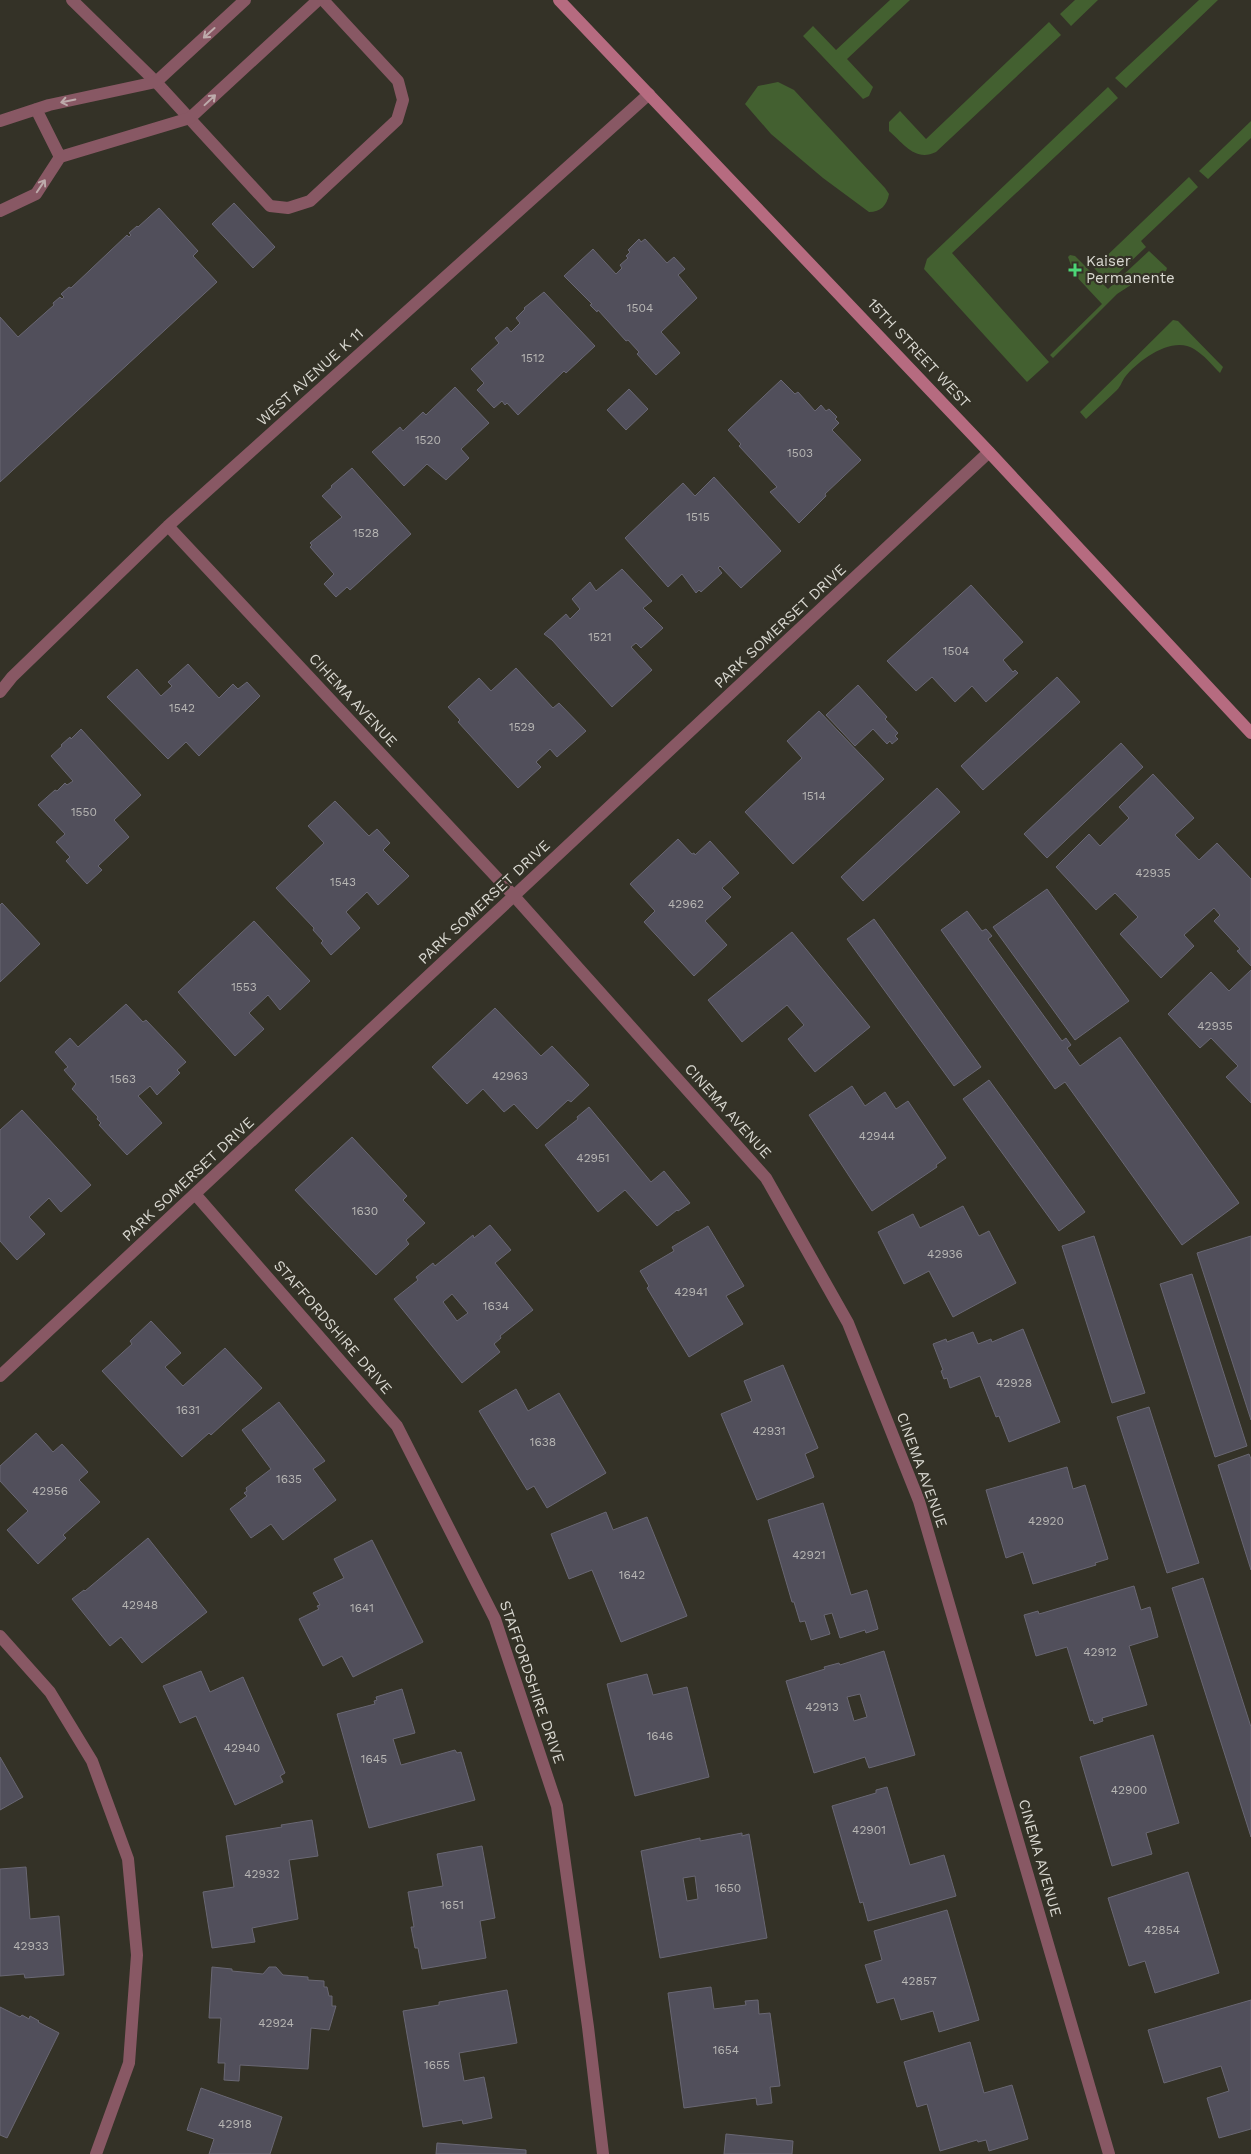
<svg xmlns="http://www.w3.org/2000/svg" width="1251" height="2154" font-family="'Work Sans',sans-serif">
<rect width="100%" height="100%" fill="#343227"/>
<!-- green -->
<path fill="#436030" d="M 890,0 L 910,0 L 847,59 L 873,87 L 869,96 L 863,99 L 803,36 L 813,26 L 836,50 Z
M 1075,0 L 1098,0 L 1071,26 L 1060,14 Z
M 1199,0 L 1218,0 L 1126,88 L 1115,78 Z
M 1049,22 L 1061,35 L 936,152 C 915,162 904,144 889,131 L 889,122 L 900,111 L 926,139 Z
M 778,82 L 794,90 L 885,188 L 889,194 C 887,205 881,212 869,212 L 823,178 L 771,134 L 745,104 L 758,86 Z
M 1108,87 L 1118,98 L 952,253 L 1049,362 L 1027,382 L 924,269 L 927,259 Z
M 1251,121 L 1251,138 L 1208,179 L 1199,171 Z
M 1189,177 L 1198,187 L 1141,241 L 1146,247 L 1108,283 L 1094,268 Z
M 1149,251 L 1167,268 L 1166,271 L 1140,279 L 1117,294 L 1053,358 L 1050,355 L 1102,304 L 1074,274 L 1068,257 L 1070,255 L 1075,256 L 1108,289 Z
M 1173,320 L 1178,321 L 1223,367 L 1220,373 C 1212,365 1204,355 1194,349 C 1173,335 1138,360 1125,377 C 1122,381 1121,386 1117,390 C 1107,400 1096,409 1086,419 L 1080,412 Z"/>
<!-- building -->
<path fill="#514f5b" stroke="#696773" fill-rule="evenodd" d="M 234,203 L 275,247 L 253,268 L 212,224 Z
M 159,208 L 198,251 L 193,256 L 217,282 L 0,482 L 0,317 L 18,337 L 54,305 L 53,303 L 60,297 L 62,299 L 64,297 L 61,294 L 69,287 L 71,288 L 127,235 L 129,237 L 131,235 L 129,233 L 137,226 L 138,227 Z
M 639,239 L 641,242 L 645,239 L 667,263 L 674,257 L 685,269 L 678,275 L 697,298 L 661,332 L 680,353 L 656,375 L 637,354 L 639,352 L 628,340 L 626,341 L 598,310 L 597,312 L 590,305 L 592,304 L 564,276 L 593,249 L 616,274 L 622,268 L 620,265 L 628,258 L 626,256 L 630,252 L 628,250 Z
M 544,292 L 595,346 L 566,373 L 564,371 L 518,415 L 507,403 L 505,405 L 502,401 L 494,408 L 477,390 L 484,383 L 471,369 L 499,343 L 495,338 L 507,327 L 511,332 L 520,323 L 516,318 L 525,309 L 524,308 Z
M 781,380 L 795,394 L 798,392 L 815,411 L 821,405 L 826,411 L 829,409 L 837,417 L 835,419 L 839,423 L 832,430 L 861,460 L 825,494 L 826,496 L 799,523 L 770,492 L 777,487 L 739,446 L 741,444 L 728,430 Z
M 455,387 L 489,423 L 461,449 L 469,458 L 446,480 L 427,464 L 404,486 L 372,452 L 400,427 L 403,431 L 423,412 L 426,415 Z
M 629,389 L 648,409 L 626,430 L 607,410 Z
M 352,468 L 411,534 L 350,590 L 347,587 L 336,597 L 324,584 L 334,574 L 310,547 L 312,545 L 310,543 L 342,517 L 322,496 L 332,487 L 331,486 Z
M 714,477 L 781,551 L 741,588 L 720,566 L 718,568 L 722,573 L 701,592 L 699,590 L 696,593 L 682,574 L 668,587 L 625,538 L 683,483 L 695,496 Z
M 622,569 L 652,601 L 643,608 L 663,628 L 641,648 L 636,643 L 631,647 L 652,670 L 612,707 L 552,640 L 544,634 L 566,614 L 570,619 L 580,609 L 572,599 L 590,582 L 596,591 Z
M 971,585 L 1023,642 L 1003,660 L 1013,672 L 1015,670 L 1018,673 L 986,702 L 972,686 L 955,702 L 932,677 L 916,691 L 887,661 Z
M 188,664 L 219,698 L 233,684 L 238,689 L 247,682 L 260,696 L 199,756 L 186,742 L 168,759 L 107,697 L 137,669 L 161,696 L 172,686 L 168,682 Z
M 516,668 L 553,708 L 559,703 L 586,731 L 557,757 L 550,749 L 536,762 L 541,767 L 518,788 L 458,722 L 460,720 L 448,707 L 479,678 L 491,691 Z
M 1057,677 L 1080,702 L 983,790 L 961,766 Z
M 858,685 L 887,717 L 885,719 L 898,733 L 895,736 L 898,739 L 892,744 L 890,741 L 887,744 L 873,729 L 855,746 L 826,715 Z
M 819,711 L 884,779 L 793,864 L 745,812 L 802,758 L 787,741 Z
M 81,729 L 141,795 L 114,820 L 129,837 L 98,866 L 102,870 L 87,884 L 66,861 L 70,857 L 56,842 L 65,834 L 38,805 L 55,790 L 57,791 L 65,783 L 67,785 L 73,781 L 51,756 L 62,746 L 61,745 L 70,737 L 71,739 Z
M 1121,743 L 1143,767 L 1047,858 L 1024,834 Z
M 1153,774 L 1194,818 L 1175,835 L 1199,860 L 1217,843 L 1251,879 L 1251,966 L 1237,951 L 1240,949 L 1214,921 L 1220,915 L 1214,908 L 1184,935 L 1194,946 L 1161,978 L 1120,934 L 1138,917 L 1115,893 L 1096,910 L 1056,867 L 1089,834 L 1100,846 L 1129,818 L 1119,807 Z
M 937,788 L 960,812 L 863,901 L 841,877 Z
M 335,801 L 369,836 L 377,829 L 390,843 L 383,850 L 409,876 L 378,905 L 367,892 L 346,912 L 360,928 L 331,955 L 321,943 L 323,941 L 313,930 L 314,928 L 276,888 L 324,843 L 308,826 Z
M 678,839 L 692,854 L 694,853 L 695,855 L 710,841 L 739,873 L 722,888 L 731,897 L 705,921 L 727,945 L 694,976 L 644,922 L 655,911 L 630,884 Z
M 1047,889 L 1129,1001 L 1075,1040 L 993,927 Z
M 2,903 L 40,944 L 0,982 L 0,905 Z
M 967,911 L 982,931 L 986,929 L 992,936 L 988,939 L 1062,1041 L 1066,1038 L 1071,1045 L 1067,1048 L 1080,1066 L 1120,1037 L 1239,1203 L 1182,1245 L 1065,1082 L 1055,1089 L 941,930 Z
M 874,919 L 981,1067 L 954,1086 L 847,939 Z
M 254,921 L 310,981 L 280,1010 L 268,995 L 249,1013 L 264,1029 L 235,1056 L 178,992 Z
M 792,932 L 870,1027 L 815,1072 L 788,1039 L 804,1025 L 787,1005 L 742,1042 L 708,1000 Z
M 1251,970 L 1251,1103 L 1226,1077 L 1238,1066 L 1211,1038 L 1200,1048 L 1168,1014 L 1211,972 L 1229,991 Z
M 126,1004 L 143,1022 L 146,1020 L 186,1062 L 177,1070 L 180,1073 L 157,1095 L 150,1086 L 138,1096 L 162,1123 L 127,1155 L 99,1125 L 101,1123 L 97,1119 L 98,1117 L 72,1089 L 76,1084 L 64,1070 L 68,1067 L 55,1052 L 70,1038 L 78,1047 Z
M 495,1008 L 541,1056 L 552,1046 L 589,1085 L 571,1102 L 568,1100 L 537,1129 L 514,1104 L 504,1112 L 483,1089 L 467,1104 L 432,1067 Z
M 989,1080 L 1085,1212 L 1059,1231 L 963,1099 Z
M 852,1086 L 865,1106 L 885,1092 L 896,1109 L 908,1101 L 946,1158 L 936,1165 L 937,1167 L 872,1211 L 809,1115 Z
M 589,1107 L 651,1182 L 664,1171 L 690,1203 L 678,1211 L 677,1210 L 657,1226 L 625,1190 L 598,1212 L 545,1145 L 578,1119 L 577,1117 Z
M 22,1110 L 91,1185 L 61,1212 L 49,1198 L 29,1217 L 45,1234 L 17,1260 L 0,1241 L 0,1130 Z
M 352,1137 L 407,1196 L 403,1200 L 425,1223 L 406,1240 L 409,1244 L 376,1275 L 295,1190 Z
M 963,1206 L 979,1236 L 989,1231 L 1016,1283 L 953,1317 L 929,1271 L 904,1284 L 878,1232 L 913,1214 L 920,1228 Z
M 490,1225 L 511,1250 L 495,1263 L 533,1310 L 500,1336 L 501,1338 L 494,1344 L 500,1352 L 462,1383 L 394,1299 L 418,1280 L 416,1277 L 433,1263 L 435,1266 L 473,1235 L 474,1238 ZM 452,1294 L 468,1313 L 457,1321 L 443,1302 Z
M 708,1226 L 744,1286 L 726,1296 L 743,1324 L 689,1357 L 647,1288 L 649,1286 L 640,1271 L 674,1251 L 672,1247 Z
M 1094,1236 L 1145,1393 L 1112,1403 L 1062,1246 Z
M 1251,1236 L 1251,1420 L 1197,1253 Z
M 1192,1274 L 1247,1446 L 1215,1457 L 1160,1284 Z
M 151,1321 L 181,1353 L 165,1367 L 183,1386 L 225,1348 L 262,1388 L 211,1435 L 209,1433 L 182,1457 L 102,1371 L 132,1344 L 130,1341 Z
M 1023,1329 L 1060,1422 L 1009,1442 L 999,1416 L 996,1417 L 980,1376 L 950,1388 L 947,1378 L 944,1379 L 941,1371 L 943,1370 L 933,1344 L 946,1339 L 947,1342 L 973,1332 L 978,1344 L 991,1339 L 992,1342 Z
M 783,1365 L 818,1448 L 805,1454 L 814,1477 L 757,1500 L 721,1414 L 752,1401 L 744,1381 Z
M 516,1389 L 528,1411 L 559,1393 L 606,1473 L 547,1508 L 534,1486 L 527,1490 L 479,1411 Z
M 279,1402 L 325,1461 L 313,1469 L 336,1500 L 283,1540 L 271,1524 L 251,1538 L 230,1509 L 247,1496 L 244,1493 L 247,1491 L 246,1488 L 271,1469 L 242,1430 Z
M 1149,1407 L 1199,1563 L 1167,1573 L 1117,1417 Z
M 36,1433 L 53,1452 L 62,1444 L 88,1472 L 79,1480 L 100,1502 L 63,1535 L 66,1538 L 38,1564 L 7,1530 L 28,1511 L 0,1481 L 0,1466 Z
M 1249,1454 L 1251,1459 L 1251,1570 L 1218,1465 Z
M 1067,1467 L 1073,1489 L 1085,1485 L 1108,1559 L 1095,1563 L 1096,1565 L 1033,1584 L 1023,1552 L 1006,1558 L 986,1490 Z
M 823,1503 L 851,1595 L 867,1590 L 878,1629 L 866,1633 L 865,1630 L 840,1638 L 832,1613 L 824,1615 L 830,1634 L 811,1640 L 805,1621 L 800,1622 L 794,1602 L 792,1602 L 768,1520 Z
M 606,1512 L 613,1530 L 647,1517 L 687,1616 L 621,1642 L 592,1570 L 569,1579 L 551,1534 Z
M 148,1538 L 207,1612 L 142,1663 L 121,1637 L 110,1646 L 72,1599 L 84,1590 L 85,1591 Z
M 372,1540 L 423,1642 L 353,1677 L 342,1656 L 323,1666 L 299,1619 L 319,1609 L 317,1606 L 320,1605 L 313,1593 L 344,1578 L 334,1559 Z
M 1203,1578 L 1251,1727 L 1251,1837 L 1172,1588 Z
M 1134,1586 L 1141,1610 L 1150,1607 L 1158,1637 L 1129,1646 L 1147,1705 L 1102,1718 L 1103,1721 L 1094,1724 L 1093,1720 L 1090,1721 L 1067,1647 L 1036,1656 L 1024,1615 L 1038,1611 L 1039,1614 Z
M 884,1651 L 915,1755 L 869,1768 L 865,1757 L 814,1773 L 786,1681 L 825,1669 L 824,1667 L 839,1663 L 840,1665 ZM 860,1694 L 867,1717 L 854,1721 L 847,1697 Z
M 201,1671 L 210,1692 L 243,1677 L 285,1773 L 280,1776 L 283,1782 L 235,1805 L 196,1716 L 180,1723 L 163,1686 Z
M 647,1674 L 653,1695 L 687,1687 L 709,1777 L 635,1796 L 607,1684 Z
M 402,1689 L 415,1733 L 393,1739 L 401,1765 L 455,1750 L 457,1753 L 461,1752 L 475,1800 L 369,1828 L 337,1714 L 375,1704 L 374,1701 L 377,1700 L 376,1697 Z
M 1153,1735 L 1179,1823 L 1146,1833 L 1152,1854 L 1112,1866 L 1080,1757 Z
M 0,1757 L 23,1797 L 0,1810 Z
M 887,1787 L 910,1865 L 944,1855 L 956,1896 L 868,1921 L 863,1902 L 860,1903 L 832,1806 L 876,1793 L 876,1790 Z
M 312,1820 L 318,1856 L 289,1860 L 298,1919 L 252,1928 L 255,1942 L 212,1948 L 203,1892 L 234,1887 L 226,1836 L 282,1827 L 281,1825 Z
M 742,1833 L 742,1836 L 749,1834 L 767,1938 L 660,1958 L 641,1851 L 700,1838 L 700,1841 ZM 695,1876 L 698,1899 L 687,1901 L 683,1878 Z
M 482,1846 L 495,1918 L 480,1921 L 486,1958 L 422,1969 L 418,1948 L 415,1948 L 411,1927 L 414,1927 L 408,1892 L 443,1886 L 437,1854 Z
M 26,1867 L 30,1919 L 59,1916 L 64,1975 L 25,1978 L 24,1974 L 0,1976 L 0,1869 Z
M 1188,1872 L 1219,1973 L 1155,1993 L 1145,1961 L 1129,1966 L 1108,1898 Z
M 947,1910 L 979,2020 L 939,2032 L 933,2011 L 901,2020 L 894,1998 L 877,2003 L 865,1965 L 882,1960 L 874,1931 Z
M 212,1967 L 232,1969 L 232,1971 L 263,1974 L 269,1967 L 276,1967 L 283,1975 L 308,1977 L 308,1980 L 324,1981 L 324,1987 L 327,1987 L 329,1996 L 332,1996 L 332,2006 L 336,2006 L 329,2030 L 311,2028 L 308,2069 L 240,2065 L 239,2081 L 224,2080 L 225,2063 L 218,2063 L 221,2018 L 209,2018 Z
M 711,1987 L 714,2009 L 746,2005 L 745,2001 L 758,2000 L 759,2014 L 770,2013 L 780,2086 L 770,2087 L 772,2103 L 757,2105 L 756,2098 L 684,2108 L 668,1993 Z
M 507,1990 L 517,2043 L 459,2053 L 464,2081 L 484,2077 L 492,2118 L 463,2124 L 462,2120 L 423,2127 L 403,2011 L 439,2005 L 439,2002 Z
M 1251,2000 L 1251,2129 L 1219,2138 L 1207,2098 L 1229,2091 L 1221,2066 L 1164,2083 L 1148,2030 Z
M 0,2007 L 20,2017 L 22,2015 L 29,2019 L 30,2016 L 39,2021 L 38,2022 L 59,2033 L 7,2138 L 0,2135 Z
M 970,2042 L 984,2093 L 1012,2085 L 1028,2139 L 989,2151 L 986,2140 L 978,2142 L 977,2140 L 940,2151 L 927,2104 L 917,2107 L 904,2062 Z
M 201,2088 L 282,2117 L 270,2154 L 209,2154 L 214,2139 L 187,2130 Z
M 726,2134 L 793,2141 L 792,2154 L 724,2154 Z
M 437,2143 L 526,2150 L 526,2154 L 436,2154 Z"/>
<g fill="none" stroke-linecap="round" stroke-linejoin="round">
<!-- lane -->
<path stroke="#885864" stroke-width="12" d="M 72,0 L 156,82 L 270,206 L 288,208 L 310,201 L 397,120 L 403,100 L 398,81 L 323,0"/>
<!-- street -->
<path stroke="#885864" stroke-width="12" d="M 36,109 L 60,157
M 0,121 L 49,105 L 156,82 L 245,0
M 0,211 L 36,194 L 60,157 L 190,118 L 318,0
M 168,526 L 514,896 L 766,1178 L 848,1323 L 919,1501 L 1109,2154
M 0,692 L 12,677 L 168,526 L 649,94
M 195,1194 L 397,1426 L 495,1619 L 557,1806 L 588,2027 L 603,2154
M 0,1376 L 989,452
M 0,1636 L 50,1692 L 92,1761 L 128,1859 L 137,1955 L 129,2063 L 96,2154"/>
<!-- secondary -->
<path stroke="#b66b80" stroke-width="12" d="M 559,0 L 989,452 L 1251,733"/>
</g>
<!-- one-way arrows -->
<defs><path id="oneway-shaft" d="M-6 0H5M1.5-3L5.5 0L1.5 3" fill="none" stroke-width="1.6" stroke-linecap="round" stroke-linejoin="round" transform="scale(1.25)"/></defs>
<g stroke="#bdabab">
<use href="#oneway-shaft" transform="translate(209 33) rotate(138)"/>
<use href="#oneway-shaft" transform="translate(210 100) rotate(-43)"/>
<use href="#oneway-shaft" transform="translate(68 101) rotate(168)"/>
<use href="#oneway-shaft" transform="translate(41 186) rotate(-56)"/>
</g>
<!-- markers -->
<path fill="#4cd676" stroke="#343227" stroke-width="2" d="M1072.5 262.5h5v5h5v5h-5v5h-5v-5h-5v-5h5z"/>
<g text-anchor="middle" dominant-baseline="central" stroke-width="4.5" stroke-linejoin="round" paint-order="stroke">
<!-- number labels -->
<g font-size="12" fill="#b7b6b4">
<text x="640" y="308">1504</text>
<text x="533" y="358">1512</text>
<text x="428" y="440">1520</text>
<text x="800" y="453">1503</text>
<text x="698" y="517">1515</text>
<text x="366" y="533">1528</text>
<text x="600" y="637">1521</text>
<text x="956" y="651">1504</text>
<text x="182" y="708">1542</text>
<text x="522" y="727">1529</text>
<text x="814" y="796">1514</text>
<text x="84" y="812">1550</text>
<text x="1153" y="873">42935</text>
<text x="343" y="882">1543</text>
<text x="686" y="904">42962</text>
<text x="244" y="987">1553</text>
<text x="1215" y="1026">42935</text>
<text x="510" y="1076">42963</text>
<text x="123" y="1079">1563</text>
<text x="877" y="1136">42944</text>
<text x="593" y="1158">42951</text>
<text x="365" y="1211">1630</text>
<text x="945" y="1254">42936</text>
<text x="691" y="1292">42941</text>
<text x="496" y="1306">1634</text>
<text x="1014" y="1383">42928</text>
<text x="188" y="1410">1631</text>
<text x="769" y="1431">42931</text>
<text x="543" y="1442">1638</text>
<text x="289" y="1479">1635</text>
<text x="50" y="1491">42956</text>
<text x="1046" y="1521">42920</text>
<text x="809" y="1555">42921</text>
<text x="632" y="1575">1642</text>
<text x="140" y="1605">42948</text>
<text x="362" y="1608">1641</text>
<text x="1100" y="1652">42912</text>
<text x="822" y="1707">42913</text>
<text x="660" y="1736">1646</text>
<text x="242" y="1748">42940</text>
<text x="374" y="1759">1645</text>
<text x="1129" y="1790">42900</text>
<text x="869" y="1830">42901</text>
<text x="262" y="1874">42932</text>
<text x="728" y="1888">1650</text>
<text x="452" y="1905">1651</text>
<text x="1162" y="1930">42854</text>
<text x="31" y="1946">42933</text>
<text x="919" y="1981">42857</text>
<text x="276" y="2023">42924</text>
<text x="726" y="2050">1654</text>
<text x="437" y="2065">1655</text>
<text x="235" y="2124">42918</text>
</g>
<!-- poi labels -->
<g font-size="15" fill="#d9d8d1" stroke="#343227" text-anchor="start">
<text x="1086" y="261">Kaiser<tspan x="1086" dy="17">Permanente</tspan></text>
</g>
<!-- street labels -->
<g font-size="15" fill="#d9d8d1" stroke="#343227">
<text transform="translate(919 353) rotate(47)">15TH STREET WEST</text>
<text transform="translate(310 377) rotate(-42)">WEST AVENUE K 11</text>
<text transform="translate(780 626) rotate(-43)">PARK SOMERSET DRIVE</text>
<text transform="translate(353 700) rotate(47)">CIHEMA AVENUE</text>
<text transform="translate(484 902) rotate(-43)">PARK SOMERSET DRIVE</text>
<text transform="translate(728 1111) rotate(48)">CINEMA AVENUE</text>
<text transform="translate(188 1179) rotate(-43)">PARK SOMERSET DRIVE</text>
<text transform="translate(333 1327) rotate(49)">STAFFORDSHIRE DRIVE</text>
<text transform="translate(922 1470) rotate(70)">CINEMA AVENUE</text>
<text transform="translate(532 1682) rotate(71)">STAFFORDSHIRE DRIVE</text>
<text transform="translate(1040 1858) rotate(74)">CINEMA AVENUE</text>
</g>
</g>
</svg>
